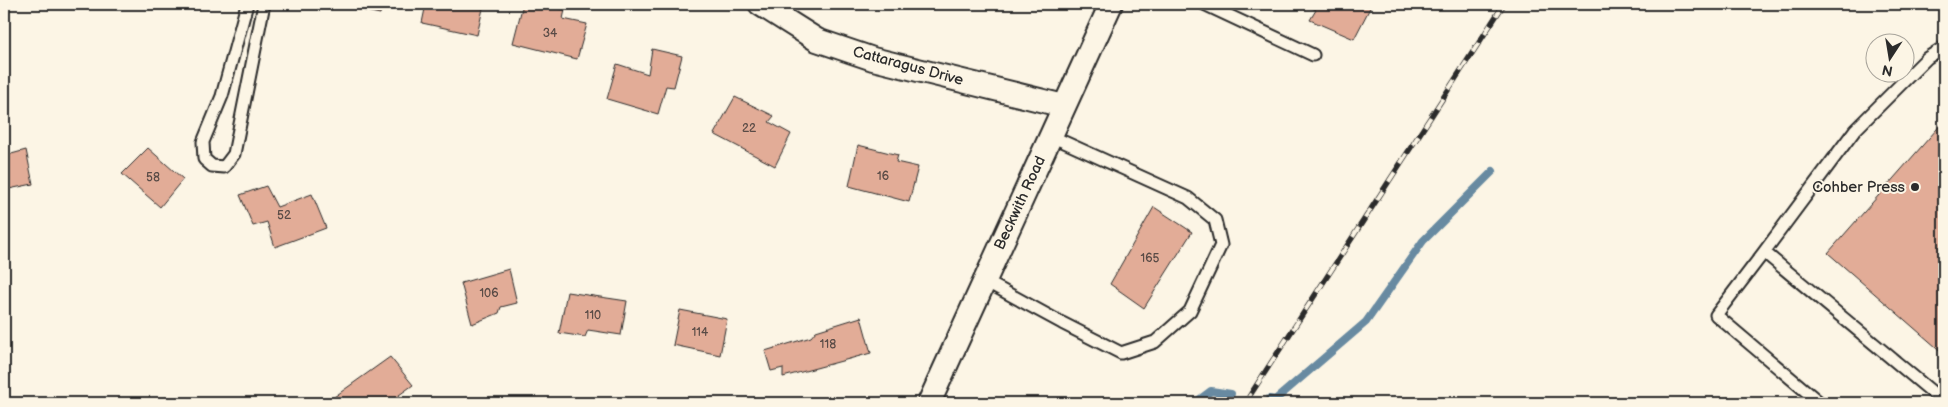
<svg xmlns="http://www.w3.org/2000/svg" width="1948" height="407" font-family="'Balsamiq Sans',sans-serif">
<rect width="100%" height="100%" fill="#fcf5e5"/>
<filter id="ink" filterUnits="userSpaceOnUse"><feTurbulence type="fractalNoise" baseFrequency=".02" numOctaves="2"/><feDisplacementMap in="SourceGraphic" scale="10" xChannelSelector="R" yChannelSelector="G"/><feConvolveMatrix kernelMatrix="1 2 1 2 8 2 1 2 1" color-interpolation-filters="sRGB"/></filter>
<g filter="url(#ink)">
<g fill="none" stroke-linecap="round" stroke-linejoin="round">
<!-- stream -->
<path stroke="#678aa1" stroke-width="8" d="M 1269,399 L 1275,400 L 1366,322 L 1423,241 L 1493,171
M 1195,403 L 1211,391 L 1231,394"/>
</g>
<!-- building -->
<path fill="#e2ac97" stroke="#2b2b2b" d="M 333,4 L 382,4 L 380,14 Z
M 426,4 L 484,4 L 477,35 L 422,23 Z
M 523,4 L 539,4 L 565,10 L 563,19 L 587,24 L 577,59 L 513,43 Z
M 1303,4 L 1372,4 L 1354,39 L 1310,20 L 1316,10 Z
M 652,49 L 682,56 L 674,87 L 666,86 L 658,114 L 607,99 L 617,64 L 648,74 Z
M 735,97 L 774,116 L 769,122 L 791,134 L 775,166 L 714,134 Z
M 1944,121 L 1944,354 L 1828,253 Z
M 858,145 L 898,155 L 896,162 L 918,167 L 909,202 L 849,186 Z
M 148,148 L 183,179 L 160,207 L 122,174 Z
M 26,150 L 33,184 L 4,190 L 4,156 Z
M 266,186 L 277,207 L 312,194 L 326,228 L 275,247 L 267,222 L 253,226 L 240,195 Z
M 1154,207 L 1192,232 L 1144,308 L 1110,284 Z
M 509,269 L 517,303 L 501,307 L 499,313 L 472,324 L 461,283 Z
M 567,292 L 627,301 L 621,335 L 588,330 L 585,337 L 559,333 Z
M 680,310 L 727,319 L 720,355 L 673,345 Z
M 861,317 L 871,353 L 783,377 L 783,368 L 771,371 L 765,351 L 811,337 L 816,331 Z
M 390,357 L 413,385 L 388,403 L 339,403 L 334,397 Z"/>
<g fill="none" stroke-linecap="round" stroke-linejoin="round">
<!-- service casing -->
<g stroke="#2b2b2b" stroke-width="15">
<path id="service" d="M 247,4 L 222,96 L 203,142 L 204,159 L 212,166 L 224,167 L 234,154 L 264,4
M 1204,4 L 1313,55
M 1944,47 L 1927,58 L 1855,130 L 1764,252 L 1944,402
M 1764,252 L 1716,315 L 1820,403
M 985,281 L 1062,323 L 1121,353 L 1155,342 L 1190,311 L 1221,245 L 1215,220 L 1188,198 L 1051,136"/>
</g>
<!-- minor casing -->
<g stroke="#2b2b2b" stroke-width="26">
<path id="minor" d="M 760,4 L 817,40 L 873,59 L 1064,106
M 929,403 L 1111,4"/>
</g>
<!-- service -->
<use href="#service" stroke="#fcf5e5" stroke-width="11"/>
<!-- minor -->
<use href="#minor" stroke="#fcf5e5" stroke-width="22"/>
<!-- rail casing -->
<g stroke="#2b2b2b" stroke-width="5.5">
<path id="rail" d="M 1245,403 L 1504,4"/>
</g>
<!-- rail -->
<use href="#rail" stroke="#fcf5e5" stroke-width="4" stroke-dasharray="11" stroke-linecap="butt"/>
</g>
</g>
<!-- markers -->
<circle fill="#2b2b2b" stroke="#fcf5e5" stroke-width="2" cx="1915" cy="187" r="5"/>
<g text-anchor="middle" dominant-baseline="central" stroke-width="4" stroke-linejoin="round" paint-order="stroke">
<!-- number labels -->
<g font-size="12" fill="#594b46">
<text x="550" y="33">34</text>
<text x="749" y="128">22</text>
<text x="883" y="176">16</text>
<text x="153" y="177">58</text>
<text x="284" y="215">52</text>
<text x="1150" y="258">165</text>
<text x="489" y="293">106</text>
<text x="593" y="315">110</text>
<text x="700" y="332">114</text>
<text x="828" y="344">118</text>
</g>
<!-- street labels -->
<g font-size="15" fill="#2b2b2b" stroke="#fcf5e5">
<text transform="translate(908 66) rotate(15)">Cattaragus Drive</text>
<text transform="translate(1020 203) rotate(-65)">Beckwith Road</text>
</g>
<!-- poi labels -->
<g font-size="15" fill="#2b2b2b" stroke="#fcf5e5" text-anchor="end">
<text x="1905" y="187">Cohber Press</text>
</g>
</g>
<!-- margin -->
<rect width="1948" height="407" fill="none" stroke="#fcf5e5" stroke-width="20"/>
<rect x="10" y="10" width="1928" height="387" fill="none" stroke="#2b2b2b" stroke-width="2" filter="url(#ink)"/>
<!-- north arrow -->
<g transform="translate(1890 58) rotate(192)"><circle r="24" fill="#fcf5e5" stroke="#a8a49b"/>
<path d="M0-4L9 19L0 12L-9 19Z" fill="#2b2b2b"/>
<text y="-8" font-size="14" font-weight="bold" text-anchor="middle" fill="#2b2b2b">N</text>
</g>
</svg>
